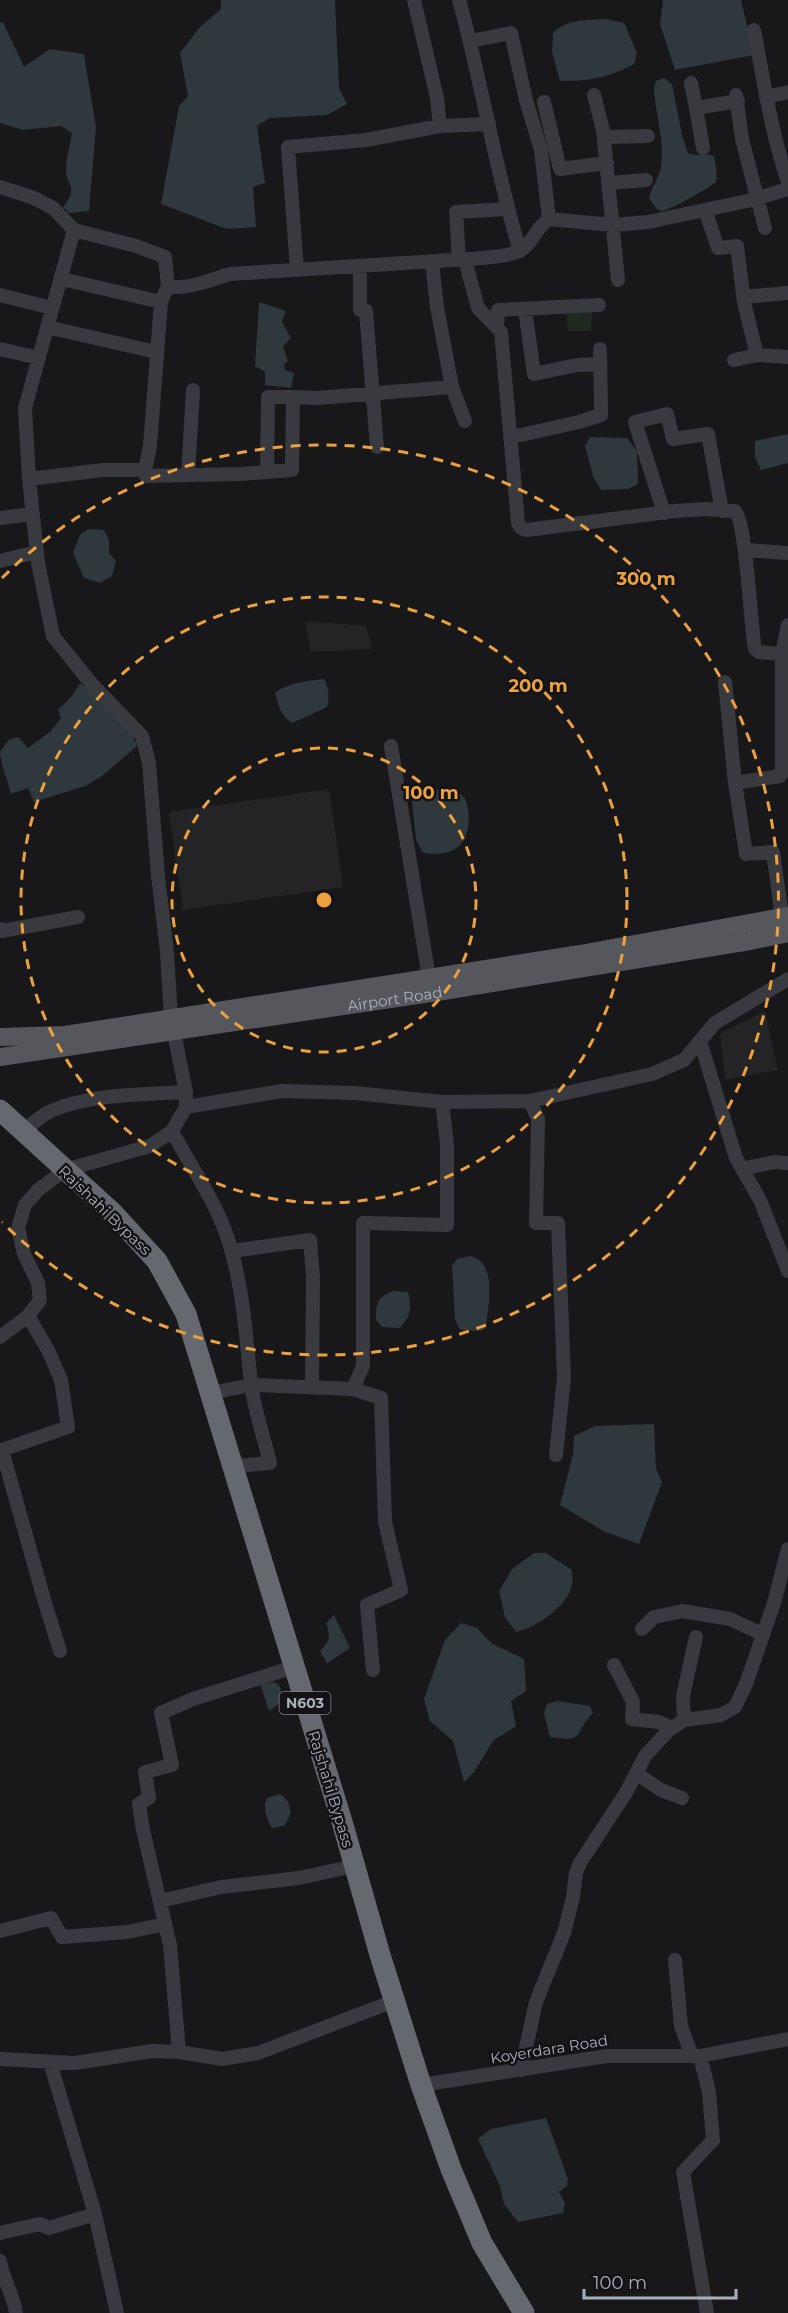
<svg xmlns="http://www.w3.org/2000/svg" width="788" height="2313" font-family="Montserrat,sans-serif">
<rect width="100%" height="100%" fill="#18181a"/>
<!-- built -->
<path fill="#242427" d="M 305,621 L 366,626 L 373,649 L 311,652 Z
M 329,789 L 343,887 L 183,910 L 169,812 Z
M 765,1011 L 778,1070 L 725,1080 L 720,1033 Z"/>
<!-- green -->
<path fill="#202820" d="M 592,312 L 591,331 L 568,331 L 566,314 Z"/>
<!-- water -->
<path fill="#2e383d" d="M 221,0 L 335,0 L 339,88 L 347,104 L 327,115 L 270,118 L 257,126 L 265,183 L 253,187 L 256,227 L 227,229 L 161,204 L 179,106 L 188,96 L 180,53 L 200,27 L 221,9 Z
M 663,0 L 741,0 L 754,55 L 675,70 L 660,24 Z
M 606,19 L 624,23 L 637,53 L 634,64 C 608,78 590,81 560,81 L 552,52 L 553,33 C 566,19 588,20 606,19 Z
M 0,22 L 3,22 L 24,67 L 50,49 L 84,54 L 96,127 L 89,211 L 69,213 L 63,207 C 81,184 64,186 66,167 C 67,155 70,144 72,133 L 61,126 L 23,130 L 0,123 Z
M 664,78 L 672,84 L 682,135 L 688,153 C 698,157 705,153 714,156 C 715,164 718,174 716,181 C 715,185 669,211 662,211 C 655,210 653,203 649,198 C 652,186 660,176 661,167 C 665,138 655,115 654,87 L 656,81 Z
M 259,302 L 286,311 L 282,322 L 291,338 L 283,346 L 288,361 L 284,364 L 285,370 L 294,373 L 291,388 L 265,385 L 265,372 L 255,366 Z
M 788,434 L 788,463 L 761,470 L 755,457 L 755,441 Z
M 590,437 L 627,438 L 637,451 L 638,484 L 628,489 L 601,490 L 593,476 L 585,446 Z
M 88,529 L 104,530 L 109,540 L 109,553 L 116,561 L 112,576 L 100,583 L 84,578 L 73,553 L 80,535 Z
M 324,679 C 329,688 330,697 327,707 L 292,723 C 281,716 278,705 275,693 C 288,682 308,681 324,679 Z
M 80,683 C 98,697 131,724 137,746 L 102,776 L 85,786 L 34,802 L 28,788 L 11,794 C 8,782 0,762 0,752 C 2,748 7,743 9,740 L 18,737 L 28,748 L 51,731 L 61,718 L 58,710 L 72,696 Z
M 450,787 C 455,790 462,794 465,799 C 471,811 470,836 460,845 C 451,854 435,855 423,853 L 416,840 L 412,801 L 420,793 Z
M 471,1256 C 498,1263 488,1307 486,1328 L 481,1331 L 460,1330 L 455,1319 L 452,1266 L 457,1259 Z
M 393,1291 L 408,1292 C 412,1308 411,1316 400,1328 L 382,1327 L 376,1320 C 376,1303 377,1297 393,1291 Z
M 654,1424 L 656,1469 L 662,1482 L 639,1544 L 605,1532 L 560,1505 L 573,1454 L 574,1436 L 595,1426 Z
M 534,1553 L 546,1553 L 572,1570 C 572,1576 573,1583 571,1589 C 563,1609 537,1627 516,1632 L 505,1617 L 499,1591 L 512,1569 Z
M 334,1615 L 350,1648 L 327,1663 L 320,1651 C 330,1641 331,1637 326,1623 Z
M 461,1623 L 477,1628 L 491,1643 L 524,1659 L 526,1691 L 511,1701 L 516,1726 L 493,1741 L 474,1772 L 464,1782 L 453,1741 L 430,1721 L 424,1699 L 445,1640 Z
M 274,1682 L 279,1685 L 283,1697 L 280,1703 L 269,1711 L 260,1684 Z
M 557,1701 L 590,1706 L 593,1713 C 572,1735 587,1742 550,1737 L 544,1713 L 547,1704 Z
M 280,1794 C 293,1803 293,1814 284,1826 L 272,1828 C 267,1818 262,1809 267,1798 Z
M 546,2118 L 568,2179 L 567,2186 L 559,2192 L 565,2203 L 563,2213 L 518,2222 L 504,2204 L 500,2186 L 478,2139 L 491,2129 Z"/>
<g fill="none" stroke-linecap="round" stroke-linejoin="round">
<!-- minor -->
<path stroke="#393a3f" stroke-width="14" d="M 414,0 L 437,98 L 440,126
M 459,0 C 482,83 495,169 520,251
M 754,30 C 764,82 771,132 788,182
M 470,41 L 511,33 L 526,100 L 541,150 L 549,219
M 691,83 L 696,108 L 738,101
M 594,95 L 603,130 L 618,280
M 736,95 L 742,139 L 765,228
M 766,97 L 788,92
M 544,102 L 560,169 L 607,163
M 696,108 L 703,148
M 604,137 L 648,136
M 609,183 L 646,180
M 0,187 L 34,198 L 53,208 L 74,230 L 136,246 L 165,257 L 168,286 C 188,290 210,280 230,274 L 484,258 C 498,256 517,256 527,245 C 536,236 537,227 549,219 L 613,225 L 648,222 L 752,200 L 788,189
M 705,210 L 718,248 L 737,246 L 744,302 L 757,355
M 74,230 L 25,408 L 29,479 L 38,563 L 53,636 L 91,683 L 142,736 L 149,763 L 158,876 L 167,952 L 171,1018
M 459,260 L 456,212 L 507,209
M 465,260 L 478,308 L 501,332 L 518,523 L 521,528 L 527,530 L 675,511 L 706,509 L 735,511 C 747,524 750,624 755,649 L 759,652 L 788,655
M 432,262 L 437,307 L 452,387 L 465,421
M 360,266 L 360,310 L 366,311 L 377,447
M 297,270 L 288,147 L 366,140 L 440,126 L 489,124
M 62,279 L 161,302
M 0,295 L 52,308
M 743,297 L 788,293
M 525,309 L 534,374 L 577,365 L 600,364
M 497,326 L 498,310 L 599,305
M 47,327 L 156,352
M 0,349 L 39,358
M 734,360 L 757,355 L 788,357
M 512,437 L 579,422 L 601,415 L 600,349
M 145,470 L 146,476 L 241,474 L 292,470 L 293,397 L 317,398 L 452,387
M 267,472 L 268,397 L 293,397
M 188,474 L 193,390
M 29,479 L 103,470 L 145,470 L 150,446 L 161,302 L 168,286
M 664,513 L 635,422 L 667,414 L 673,439 L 708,434 L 722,511
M 0,518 L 33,514
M 745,550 L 788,553
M 0,561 L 37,552
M 725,682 L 735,783 L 746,854 L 773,852 L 782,917
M 391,746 L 429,978
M 735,783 L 780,776 L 782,773 L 782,654 L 788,625
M 0,929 L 2,931 L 78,917
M 700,1041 L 736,1158 L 760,1200 L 788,1271
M 530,1101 L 538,1119 L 536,1223 L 558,1223 L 564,1378 L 556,1455
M 186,1107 L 282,1091 L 355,1093 L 442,1102 L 530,1101 L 652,1074 L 684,1060 L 715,1023 L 788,979
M 25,1130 C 32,1125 39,1117 47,1113 C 85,1094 144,1094 186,1092
M 172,1131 C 193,1171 221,1208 232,1253 C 244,1296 246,1339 251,1383 C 254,1410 264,1437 270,1463 L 234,1466
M 742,1169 L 774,1162 L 788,1163
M 232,1251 L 310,1240 L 313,1276 L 312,1387
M 28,1316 L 48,1350 L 61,1380 L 68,1427 L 2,1450 L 43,1596 L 60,1651
M 0,1337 L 28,1316 L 40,1300 L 38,1283 L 24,1254 L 18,1228 L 25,1205 L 38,1190 L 65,1170 L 150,1146 L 172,1131 L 186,1107 L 186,1092 L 174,1033
M 353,1389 L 381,1398 L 385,1522 L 401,1590 L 367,1605 L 373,1670
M 211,1393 L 251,1385 L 353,1389 L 363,1366 L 363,1223 L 447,1225 L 447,1144 L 442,1102
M 642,1629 L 654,1617 L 683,1611 L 730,1619 L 762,1634
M 614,1665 L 633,1702 L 632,1719 L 659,1722 L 672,1728
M 684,1720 L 683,1696 L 696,1637
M 636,1773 L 661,1790 L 682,1798
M 160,1901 L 221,1887 L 299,1878 L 354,1866
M 0,1931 L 51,1918 L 62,1937 L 128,1932 L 165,1924
M 675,1960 L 681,2026 L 692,2056
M 179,2052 L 170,1945 L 143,1830 L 139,1804 L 149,1798 L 145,1772 L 172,1765 L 161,1713 L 193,1699 L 294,1667
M 700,2056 L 709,2092 L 713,2140 L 683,2172 L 707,2313
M 0,2059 L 75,2063 L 152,2051 L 179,2052 L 222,2059 L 258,2053 L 394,2001
M 50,2062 L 95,2214 L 117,2313
M 521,2070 L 536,2002 L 564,1933 L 573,1897 L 576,1873 L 580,1863 L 627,1791 L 645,1756 L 668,1731 L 684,1720 L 721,1715 L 735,1707 L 746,1684 L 774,1603 L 788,1549
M 421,2085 L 607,2056 L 700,2056 L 788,2039
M 0,2233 L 40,2224 L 49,2228 L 95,2214
M 0,2261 C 3,2280 14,2296 16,2313"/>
<!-- major -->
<g stroke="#55575d" stroke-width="18">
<path d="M 0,1037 L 65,1035 L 580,954 L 788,916"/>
<path id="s1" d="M 0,1057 L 431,993 L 750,941 L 788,933"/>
</g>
<!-- highway -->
<path stroke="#65696f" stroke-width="21" d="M 0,1110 L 113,1213 L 157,1261 L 186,1314 L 343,1825 L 380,1955 L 421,2085 L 451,2169 L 482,2243 L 524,2313"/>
</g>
<!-- distance rings -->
<g fill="none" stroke="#eca13d" stroke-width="3" stroke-dasharray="10 8">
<circle cx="324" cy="900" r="152"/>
<circle cx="324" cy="900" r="303"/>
<path d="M2 578A455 455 0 1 1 2 1222"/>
</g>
<g text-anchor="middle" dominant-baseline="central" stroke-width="5" stroke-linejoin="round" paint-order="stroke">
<!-- shield labels -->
<rect fill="#131315" stroke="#7d8188" stroke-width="1.5" x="279.5" y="1692" width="51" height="22" rx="4.5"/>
<g font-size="14" font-weight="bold" fill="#aab0b9">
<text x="305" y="1703">N603</text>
</g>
<!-- street labels -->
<g font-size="15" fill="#aab0b9" stroke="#131315">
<text stroke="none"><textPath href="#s1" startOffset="399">Airport Road</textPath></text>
<text transform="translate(105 1210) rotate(44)">Rajshahi Bypass</text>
<text transform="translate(331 1789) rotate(73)">Rajshahi Bypass</text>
<text transform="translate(549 2049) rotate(-9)">Koyerdara Road</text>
</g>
</g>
<circle cx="324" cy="900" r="9" fill="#eca13d" stroke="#131315" stroke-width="3"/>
<g font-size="18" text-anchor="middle" font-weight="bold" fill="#eca13d" stroke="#131315" stroke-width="5" stroke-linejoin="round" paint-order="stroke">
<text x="646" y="585">300 m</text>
<text x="538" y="692">200 m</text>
<text x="431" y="799">100 m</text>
</g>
<!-- scale -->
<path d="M584 2289v9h152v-9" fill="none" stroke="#aab0b9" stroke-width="3"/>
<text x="593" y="2289" font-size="18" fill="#aab0b9" stroke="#131315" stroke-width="4.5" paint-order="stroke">100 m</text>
</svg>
